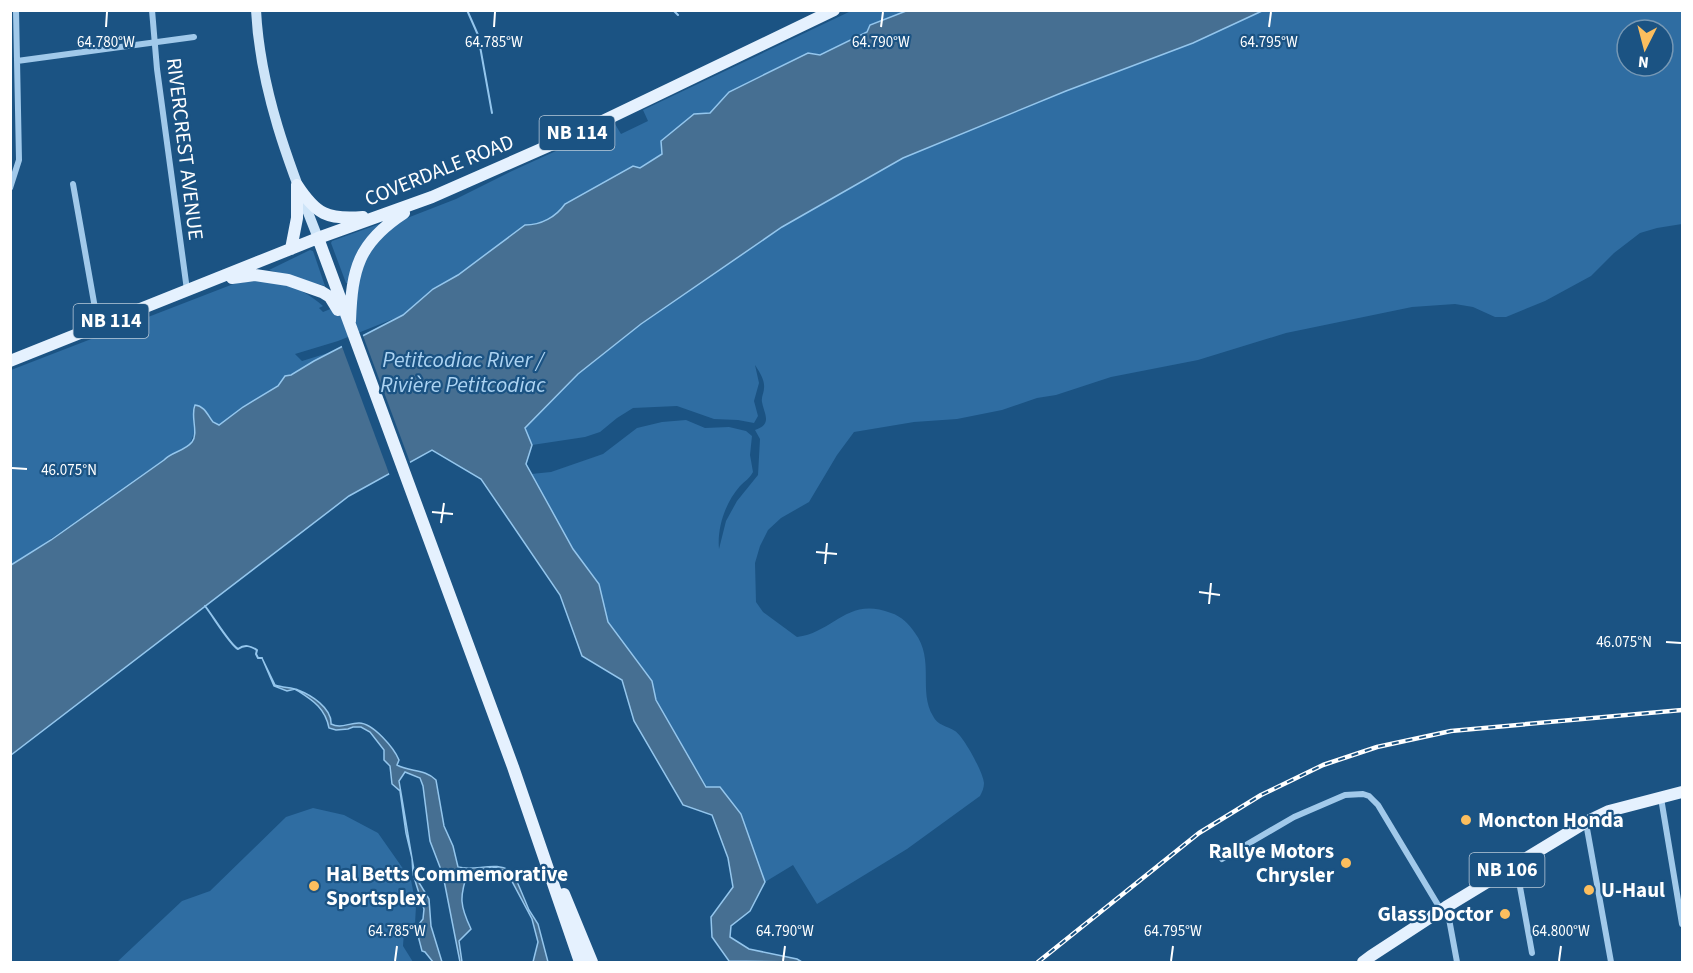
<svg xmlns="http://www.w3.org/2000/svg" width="1693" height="973" font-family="'Source Sans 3',sans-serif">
<rect width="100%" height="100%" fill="#1b5383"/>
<!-- green -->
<path fill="#2f6da2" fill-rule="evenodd" d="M 851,11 L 906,11 L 870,25 L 867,32 L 820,55 L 808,53 L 729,92 L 710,113 L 694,114 L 662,141 L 662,154 L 639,168 L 566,204 C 556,217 541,225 525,225 L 458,275 L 433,289 L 403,315 L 338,341 L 295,354 L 302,361 L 328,353 L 283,380 L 278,386 L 243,407 L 219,425 L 193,408 L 194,433 L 190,444 C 128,481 72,527 11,565 L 11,370 L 236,283 C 272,278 294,282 323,306 L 319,308 L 323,312 L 355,299 L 358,277 L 374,243 L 402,220 L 456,199 L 512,171 L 615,124 L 621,134 L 648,121 L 643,110 Z
M 1262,11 L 1682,11 L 1682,224 L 1657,228 L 1640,233 L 1614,253 L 1591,276 L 1545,301 L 1506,317 L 1495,317 L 1473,307 L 1455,304 L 1412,307 L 1286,333 L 1198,360 L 1111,377 L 1056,395 L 1037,398 L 1002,410 L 957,419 L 914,422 L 854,432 L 837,455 L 809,502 L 781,518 L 768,530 L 760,546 L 755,563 L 756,602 L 763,612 L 797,637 C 835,632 847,596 891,613 C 901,616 909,624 915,633 C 935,660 918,691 933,716 C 937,725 947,726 955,731 C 964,737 983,772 984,783 C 984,788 982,792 980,796 L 907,849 L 817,904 L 793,865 L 765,882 L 755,854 L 720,787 L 707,787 L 656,700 L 652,681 L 608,622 L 599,584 L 573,549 L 531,474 L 551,472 L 603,454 L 637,428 L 662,422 L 686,420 L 705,428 L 729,427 L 746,431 L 752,436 L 750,455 L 753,472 C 750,478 745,481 740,486 C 725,503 717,528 719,549 L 726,521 L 737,501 L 758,475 L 760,439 L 755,430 C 773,424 764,414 762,402 C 761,397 764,393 764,388 C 765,380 759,371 755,365 L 759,383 L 754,401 L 758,416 L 754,423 L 738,420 L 714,419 L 677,406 L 633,408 L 617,418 L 600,432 L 585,437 L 532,445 L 525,428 L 578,374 L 641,324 L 782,227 L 903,158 L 1066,91 L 1193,43 ZM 1627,30 L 1663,30 L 1663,66 L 1627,66 Z
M 382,223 L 348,283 L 346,283 L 331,243 L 332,241 Z
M 310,250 L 313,251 L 325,286 L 269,270 Z
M 313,808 L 344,815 L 378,833 L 411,880 L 416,906 L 415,924 L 404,931 L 403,946 L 413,962 L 117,962 L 182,901 L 210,891 L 286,817 Z"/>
<!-- water -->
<path fill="#466f92" stroke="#94c6ed" stroke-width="1.5" d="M 906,11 L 1262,11 L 1193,43 L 1066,91 L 903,158 L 782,227 L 641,324 L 578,374 L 525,428 L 532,445 L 526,464 L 573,549 L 599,584 L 608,622 L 652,681 L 656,700 L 706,787 L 720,787 L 741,814 L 765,882 L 750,911 L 731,926 L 730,937 L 749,949 L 797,959 L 802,962 L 729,961 L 712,937 L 711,917 L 733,887 L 728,858 L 712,815 L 683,805 L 634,721 L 622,680 L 582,656 L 560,595 L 481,479 L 432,450 L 349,496 L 11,755 L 11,565 L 51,540 L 164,460 C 171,452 185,451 192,442 C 199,433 190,416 195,405 C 205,406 208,416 213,422 L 219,425 L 243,407 L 278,386 L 285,376 L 291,375 L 314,361 L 403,315 L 433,289 L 458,275 L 525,225 C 541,225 556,217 565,204 L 633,166 L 640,168 L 662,154 L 661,141 L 694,114 L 710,113 L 729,92 L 808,53 L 820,55 L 867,32 L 870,25 Z
M 262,658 L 275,685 C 283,688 292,687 298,690 C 311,695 332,708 331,724 C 341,729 348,723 359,723 C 373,723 394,748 399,760 L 397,765 C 410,772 425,769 436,780 L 444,826 L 453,846 L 458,867 C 476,872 495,860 513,872 L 529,910 L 538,924 L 548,962 L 533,962 L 538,942 L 532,919 L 507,872 L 495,867 L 468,872 C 459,897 460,906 471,929 L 459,941 L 462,962 L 460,962 L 443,875 L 430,841 L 423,786 L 420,778 L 405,772 L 399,781 L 415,876 L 429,899 L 431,926 L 442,962 L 433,962 L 425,952 L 422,951 L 416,928 L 423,919 L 424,909 L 413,874 L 412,858 L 406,833 L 400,791 L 392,784 L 390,766 L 384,760 L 384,750 L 370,732 L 361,727 L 353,727 L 348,729 L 336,730 L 329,728 C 325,707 312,700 295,689 L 287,691 L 274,686 Z"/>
<!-- pier -->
<path fill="#1b5383" d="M 362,333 L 411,465 L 390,476 L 341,344 Z"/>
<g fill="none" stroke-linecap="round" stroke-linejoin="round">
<!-- stream -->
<path stroke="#94c6ed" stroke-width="2" d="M 467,10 L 478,35 L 492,113
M 673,10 L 678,15
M 205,606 C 213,616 230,645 238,649 C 245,644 250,646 257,650 L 256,654 L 258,658 L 262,658"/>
<!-- street -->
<path stroke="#a1c9ea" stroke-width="6" d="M 152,10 L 157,69 L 187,290
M 17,61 L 194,37
M 73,184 L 98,325
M 10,188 L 19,160 L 16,10
M 1661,798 L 1682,924
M 1586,823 L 1611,962
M 1222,859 L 1294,817 L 1345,795 L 1363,794 L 1369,796 L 1378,805 L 1441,910
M 1516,865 L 1532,953
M 1447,908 L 1457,962"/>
<!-- secondary -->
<path stroke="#cde4f8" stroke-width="10" d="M 256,10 C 260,89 289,165 318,238"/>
<!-- primary -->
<path stroke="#e5f1fe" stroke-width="12" d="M 297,185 C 316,214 327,220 363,217
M 318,238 L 513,767 L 580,962
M 291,249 L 297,218 L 297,186
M 232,278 L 255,275 L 288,280 L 322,292 L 330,297 L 338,310
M 350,321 C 352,269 358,243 404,213
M 10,361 L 318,238 L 432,197 L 580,132 L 834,10
M 564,894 L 592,962
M 1363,962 L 1371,956 L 1446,907 L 1586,822 L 1609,811 L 1682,792"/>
<!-- rail casing -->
<g stroke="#fff" stroke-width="4.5">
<path id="rail" d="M 1038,962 L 1199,833 L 1261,795 L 1323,765 L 1377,747 L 1451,731 L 1682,710"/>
</g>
<!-- rail -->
<use href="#rail" stroke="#1b5383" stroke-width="2" stroke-dasharray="7" stroke-linecap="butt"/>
</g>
<!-- ticks -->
<path fill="none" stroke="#fff" stroke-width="2" d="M 106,27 L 107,12M 494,27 L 495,12M 881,27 L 883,12M 1269,27 L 1271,12M 12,468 L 27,469M 432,512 L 453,514M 441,523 L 444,503M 816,552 L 837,554M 825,564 L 827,543M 1199,592 L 1220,595M 1209,604 L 1211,583M 1666,642 L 1681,643M 395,961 L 397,946M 783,961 L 785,946M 1171,961 L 1173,946M 1559,961 L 1561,946"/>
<!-- markers -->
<g fill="#fcbe5e" stroke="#1b5383" stroke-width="2">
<circle cx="1466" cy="820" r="6"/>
<circle cx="1346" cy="863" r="6"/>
<circle cx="314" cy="886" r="6"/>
<circle cx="1589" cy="890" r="6"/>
<circle cx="1505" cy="914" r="6"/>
</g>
<g text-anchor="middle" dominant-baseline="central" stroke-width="4.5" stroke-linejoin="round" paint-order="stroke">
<!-- shield labels -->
<g fill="#1b5383" stroke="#bbcbda" stroke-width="1.5">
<rect x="539.5" y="116" width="75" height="34" rx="4.5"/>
<rect x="73.5" y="304" width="75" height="34" rx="4.5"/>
<rect x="1469.5" y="853" width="75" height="34" rx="4.5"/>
</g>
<g font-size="20" font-weight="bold" fill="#fff">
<text x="577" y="133">NB 114</text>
<text x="111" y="321">NB 114</text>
<text x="1507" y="870">NB 106</text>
</g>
<!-- street labels -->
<g font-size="21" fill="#fff" stroke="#1b5383">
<text transform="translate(185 149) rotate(83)">RIVERCREST AVENUE</text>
<text transform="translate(439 170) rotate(-22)">COVERDALE ROAD</text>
</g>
<!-- poi labels -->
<g font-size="21" font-weight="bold" fill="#fff" stroke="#1b5383" text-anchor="start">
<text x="1478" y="820">Moncton Honda</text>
<text x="1334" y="851" text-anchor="end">Rallye Motors<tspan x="1334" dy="24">Chrysler</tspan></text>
<text x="326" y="874">Hal Betts Commemorative<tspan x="326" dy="24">Sportsplex</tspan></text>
<text x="1601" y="890">U-Haul</text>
<text x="1493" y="914" text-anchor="end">Glass Doctor</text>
</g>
<!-- water labels -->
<g font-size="22" font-style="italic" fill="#acd3f2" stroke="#1b5383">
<text x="463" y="360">Petitcodiac River /<tspan x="463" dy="25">Rivière Petitcodiac</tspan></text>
</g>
</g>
<g font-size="15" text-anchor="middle" fill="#fff" stroke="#1b5383" stroke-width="4.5" stroke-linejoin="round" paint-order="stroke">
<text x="106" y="47">64.780°W</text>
<text x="494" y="47">64.785°W</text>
<text x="881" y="47">64.790°W</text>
<text x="1269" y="47">64.795°W</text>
<text x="69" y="475">46.075°N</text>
<text x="1624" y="647">46.075°N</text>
<text x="397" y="936">64.785°W</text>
<text x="785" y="936">64.790°W</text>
<text x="1173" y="936">64.795°W</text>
<text x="1561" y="936">64.800°W</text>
</g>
<!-- border -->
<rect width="1693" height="973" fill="none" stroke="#ffffff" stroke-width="24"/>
<!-- north arrow -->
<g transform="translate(1645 48) rotate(186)"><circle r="28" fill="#1b5383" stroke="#7698b5" stroke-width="1.5"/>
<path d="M0-4.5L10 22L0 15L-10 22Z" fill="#fcbe5e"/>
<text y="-9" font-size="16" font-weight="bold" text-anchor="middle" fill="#ffffff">N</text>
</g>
</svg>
